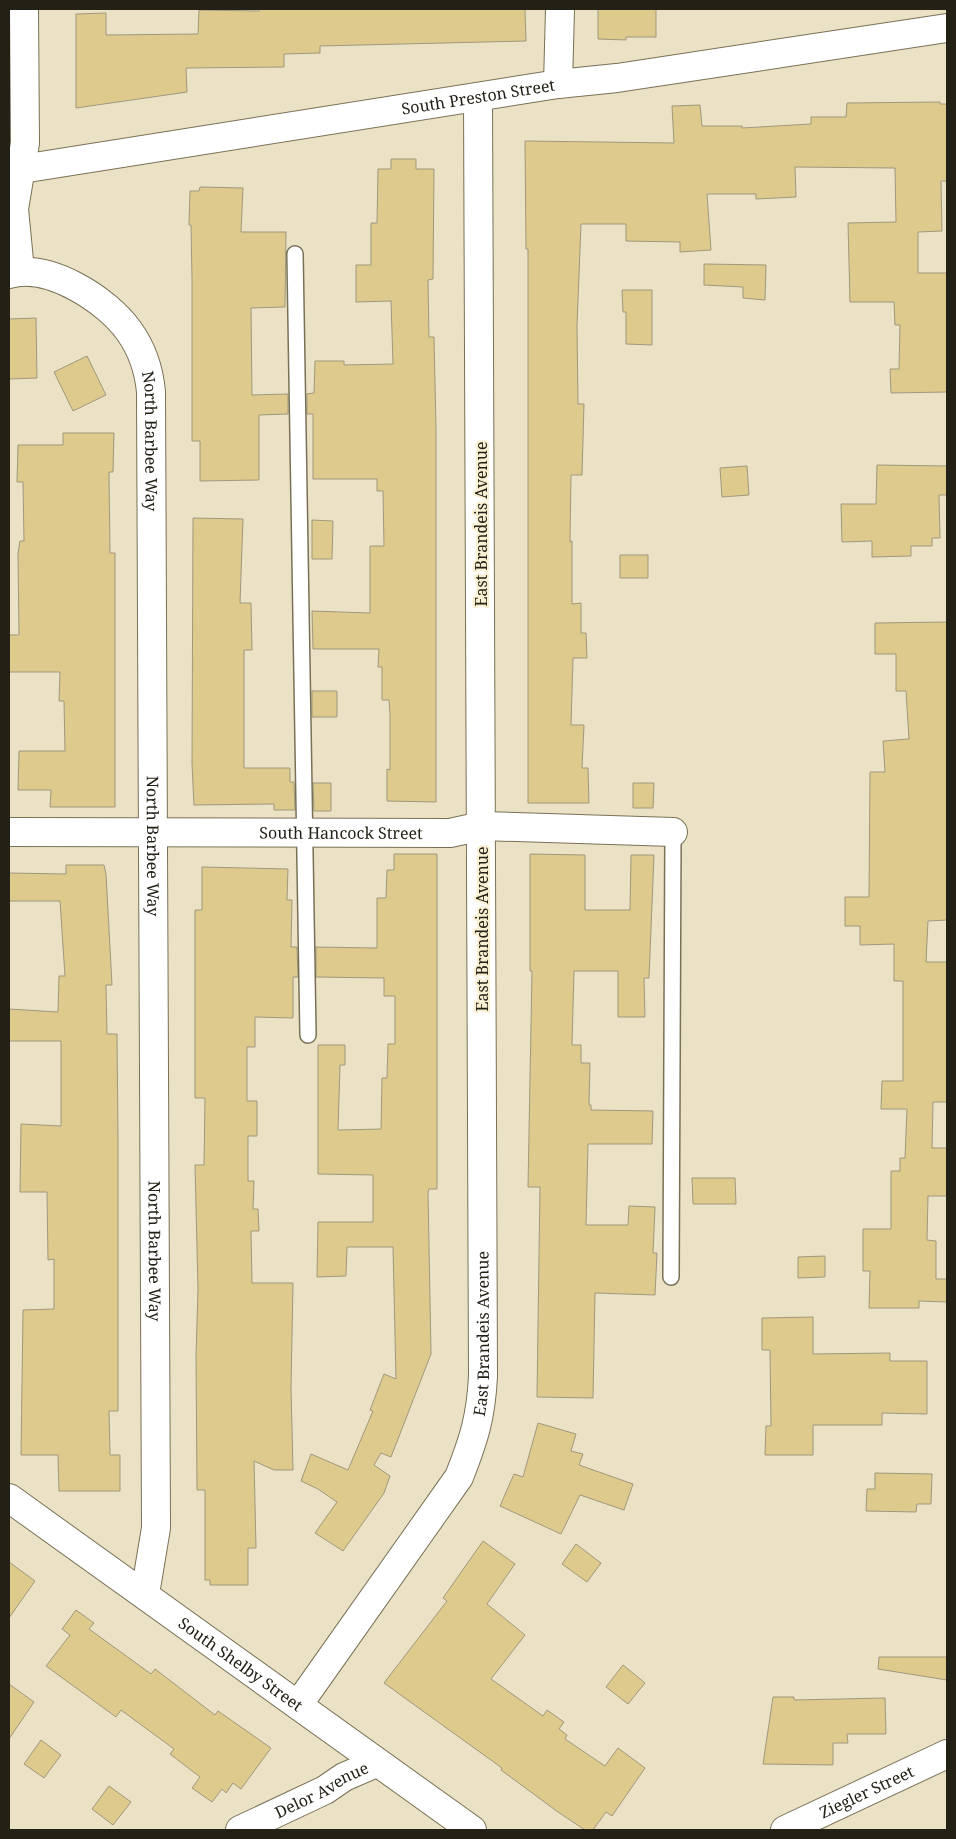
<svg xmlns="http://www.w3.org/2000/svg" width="956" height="1839" font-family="'Noto Serif',serif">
<rect width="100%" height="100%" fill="#ebe2c6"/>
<!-- building -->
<path fill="#ddca8c" stroke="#a0987d" d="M 259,9 L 525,9 L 526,41 L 320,46 L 320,53 L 284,54 L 284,67 L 186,68 L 187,92 L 76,108 L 76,14 L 106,13 L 106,35 L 198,34 L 199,10 L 259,11 Z
M 598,9 L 656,9 L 656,37 L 626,37 L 626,40 L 598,39 Z
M 940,102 L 940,104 L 947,104 L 947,181 L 941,181 L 942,231 L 918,232 L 918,273 L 947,273 L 947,392 L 891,393 L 890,369 L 899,369 L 900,325 L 895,325 L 894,302 L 850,302 L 848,223 L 896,222 L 895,168 L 795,167 L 796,197 L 756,199 L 756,194 L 707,194 L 711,250 L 680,252 L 680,242 L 626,241 L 626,224 L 581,224 L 577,326 L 578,404 L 584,404 L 582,475 L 571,475 L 570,542 L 572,541 L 572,604 L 581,603 L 581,633 L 586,633 L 587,658 L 573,658 L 571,725 L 584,725 L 582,768 L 588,768 L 589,803 L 528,803 L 528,249 L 526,249 L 525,141 L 674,143 L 672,106 L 700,105 L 702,126 L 742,126 L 742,128 L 811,124 L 811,117 L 846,117 L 847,103 Z
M 391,159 L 416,159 L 416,169 L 434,169 L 433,279 L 428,280 L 429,337 L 434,337 L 436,429 L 436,802 L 387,801 L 387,769 L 390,770 L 390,714 L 389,700 L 382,700 L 382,667 L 378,667 L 379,649 L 313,649 L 312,611 L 370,613 L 370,546 L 384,546 L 383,491 L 377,491 L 377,479 L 313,479 L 313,414 L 307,414 L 307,394 L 314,393 L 315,361 L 344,361 L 344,365 L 393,364 L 391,301 L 356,302 L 356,265 L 371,265 L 371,223 L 377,223 L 378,169 L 391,169 Z
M 200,187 L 243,188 L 241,232 L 286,232 L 285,307 L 251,308 L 252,395 L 288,394 L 288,414 L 259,415 L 259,480 L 200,481 L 200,441 L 192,441 L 192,279 L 191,225 L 189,225 L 190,191 L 199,191 Z
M 704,264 L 766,265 L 765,300 L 743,298 L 743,287 L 704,285 Z
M 622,290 L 652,290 L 652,345 L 626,344 L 626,312 L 623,312 Z
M 36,318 L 37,378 L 9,379 L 9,319 Z
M 87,356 L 106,395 L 73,411 L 54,372 Z
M 63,433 L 114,433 L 113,472 L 109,472 L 110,553 L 115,553 L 115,807 L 50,807 L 51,790 L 18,790 L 19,751 L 65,751 L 64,701 L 59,701 L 60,672 L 9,672 L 9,635 L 19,635 L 18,553 L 20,541 L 24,541 L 23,482 L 17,482 L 18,445 L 63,445 Z
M 877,465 L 947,466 L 947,495 L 939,495 L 940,538 L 932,538 L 932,546 L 911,546 L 911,556 L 872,557 L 872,541 L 842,542 L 841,504 L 876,504 Z
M 747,466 L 749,495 L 722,497 L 720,468 Z
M 193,518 L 243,519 L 240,603 L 251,603 L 252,650 L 244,650 L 244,768 L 290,768 L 290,782 L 294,782 L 295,810 L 274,810 L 274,804 L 194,805 L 192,764 Z
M 312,520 L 333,521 L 332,559 L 312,559 Z
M 620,555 L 648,555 L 648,578 L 620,578 Z
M 947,622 L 947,920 L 928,921 L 926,962 L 947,962 L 947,1102 L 933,1102 L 932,1148 L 947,1148 L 947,1196 L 928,1196 L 927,1240 L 936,1241 L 936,1279 L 947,1279 L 947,1302 L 919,1301 L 919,1308 L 869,1308 L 870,1271 L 863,1271 L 863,1229 L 891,1229 L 891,1171 L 900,1171 L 900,1158 L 905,1158 L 907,1109 L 881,1109 L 882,1081 L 903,1081 L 903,981 L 894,981 L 894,944 L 860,945 L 860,926 L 845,926 L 845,897 L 869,897 L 870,772 L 885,772 L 883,741 L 909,739 L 906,691 L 896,691 L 896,654 L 875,654 L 875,623 Z
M 312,691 L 337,691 L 337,717 L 312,717 Z
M 313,783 L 331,783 L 331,811 L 314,811 Z
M 633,783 L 654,783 L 653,808 L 633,808 Z
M 394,854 L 437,854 L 437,1189 L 429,1189 L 428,1192 L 431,1354 L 391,1457 L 381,1453 L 374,1465 L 390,1476 L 384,1493 L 343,1551 L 315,1533 L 337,1502 L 318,1489 L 301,1481 L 311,1454 L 348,1470 L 373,1411 L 370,1410 L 384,1374 L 396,1379 L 393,1247 L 347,1247 L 346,1276 L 317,1277 L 318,1222 L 373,1222 L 373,1175 L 318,1174 L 318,1045 L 345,1045 L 345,1065 L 340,1065 L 338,1130 L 381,1129 L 382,1078 L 387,1078 L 388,1044 L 395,1044 L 395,996 L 384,996 L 384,978 L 316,977 L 316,947 L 377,948 L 377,898 L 386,898 L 387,870 L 394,870 Z
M 530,854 L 585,855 L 585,910 L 630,910 L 631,855 L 654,855 L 649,978 L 644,978 L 645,1017 L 618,1017 L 618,971 L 574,971 L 572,1045 L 581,1045 L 581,1063 L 590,1063 L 589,1105 L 591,1105 L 591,1110 L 653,1111 L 652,1144 L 588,1144 L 586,1225 L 628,1225 L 629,1206 L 655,1207 L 653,1253 L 657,1253 L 655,1295 L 595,1293 L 593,1398 L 537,1397 L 540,1187 L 528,1187 L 532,971 L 530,971 Z
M 66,865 L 104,865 L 106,874 L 112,985 L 106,985 L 107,1034 L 117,1034 L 118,1138 L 118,1411 L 109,1411 L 110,1455 L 120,1455 L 120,1491 L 59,1491 L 58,1455 L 21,1455 L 23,1310 L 54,1309 L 54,1259 L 48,1260 L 47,1192 L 20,1192 L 21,1124 L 61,1126 L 61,1041 L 9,1041 L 9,1009 L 58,1012 L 59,976 L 65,976 L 60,901 L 9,901 L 9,873 L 66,874 Z
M 202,867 L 288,869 L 287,900 L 292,900 L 291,947 L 297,947 L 298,977 L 293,977 L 293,1018 L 255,1017 L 255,1047 L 247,1047 L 247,1101 L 257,1101 L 257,1136 L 248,1136 L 248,1181 L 254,1181 L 253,1209 L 258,1209 L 259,1231 L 251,1231 L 252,1283 L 293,1283 L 291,1388 L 293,1470 L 274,1470 L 254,1461 L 256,1548 L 248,1548 L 248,1585 L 210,1585 L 210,1580 L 205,1580 L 205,1490 L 197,1490 L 196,1356 L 198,1289 L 195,1165 L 204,1165 L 205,1098 L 195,1098 L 195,910 L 202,910 Z
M 692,1178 L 735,1178 L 736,1204 L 693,1204 Z
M 825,1256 L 825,1277 L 798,1278 L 798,1257 Z
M 813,1317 L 813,1354 L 890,1353 L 890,1361 L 927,1361 L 927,1414 L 882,1413 L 882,1425 L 813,1425 L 813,1455 L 765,1455 L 766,1426 L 771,1426 L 770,1350 L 762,1350 L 762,1318 Z
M 538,1423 L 576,1434 L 571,1451 L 583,1454 L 579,1465 L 633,1484 L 624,1510 L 580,1495 L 561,1534 L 500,1506 L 514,1474 L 523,1477 Z
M 875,1473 L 932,1474 L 931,1504 L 917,1504 L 916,1512 L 866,1511 L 867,1489 L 875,1489 Z
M 483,1541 L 515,1564 L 487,1604 L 525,1635 L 491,1679 L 543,1716 L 547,1710 L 564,1722 L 559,1729 L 567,1735 L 565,1739 L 605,1766 L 618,1748 L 645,1768 L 612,1816 L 606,1812 L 593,1830 L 585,1830 L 558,1812 L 501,1770 L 502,1768 L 384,1683 L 447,1601 L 443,1598 Z
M 576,1544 L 601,1563 L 587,1582 L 562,1564 Z
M 9,1562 L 35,1581 L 9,1618 Z
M 76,1610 L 94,1623 L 89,1629 L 151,1674 L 155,1669 L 215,1715 L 218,1711 L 271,1748 L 241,1789 L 233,1783 L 226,1793 L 222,1789 L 212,1802 L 192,1788 L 200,1777 L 170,1754 L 174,1749 L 121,1710 L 116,1717 L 46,1666 L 70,1635 L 62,1629 Z
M 879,1657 L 947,1657 L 947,1680 L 878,1669 Z
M 623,1665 L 645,1683 L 628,1704 L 606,1687 Z
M 9,1684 L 34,1702 L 9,1739 Z
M 773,1697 L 794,1697 L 794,1700 L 885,1698 L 886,1734 L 847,1734 L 848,1743 L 833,1743 L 833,1765 L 763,1764 Z
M 41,1740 L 61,1755 L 44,1778 L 24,1764 Z
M 109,1786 L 131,1802 L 113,1825 L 92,1809 Z"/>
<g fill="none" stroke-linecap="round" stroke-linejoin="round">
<!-- lane casing -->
<g stroke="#797157" stroke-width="18">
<path id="lane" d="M 295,254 L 308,1035
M 671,1277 L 673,832"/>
</g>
<!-- street casing -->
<g stroke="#797157" stroke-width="30">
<g id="street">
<path d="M 20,271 L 14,209 L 25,143 L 24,9"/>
<path id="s1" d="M 9,274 C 49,263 106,299 129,331 C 142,349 149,370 151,392 L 156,1528 L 145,1594"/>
<path id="s2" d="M 9,832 L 450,833 L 482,826 L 673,832"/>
<path id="s3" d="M 298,1705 L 459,1477 C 474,1439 481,1417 483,1376 L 478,97"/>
<path id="s4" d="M 240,1830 L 325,1790 L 344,1777 L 376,1763"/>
<path id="s5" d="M 785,1830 L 947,1754"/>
</g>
</g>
<!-- secondary casing -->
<g stroke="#797157" stroke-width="30">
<g id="secondary">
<path d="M 558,84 L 560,9"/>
<path id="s6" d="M 9,171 L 558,84 L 617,78 L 947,28"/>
<path id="s7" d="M 9,1498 L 472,1830"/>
</g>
</g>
<!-- lane -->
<use href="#lane" stroke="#fff" stroke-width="15"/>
<!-- street -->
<use href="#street" stroke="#fff" stroke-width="28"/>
<!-- secondary -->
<use href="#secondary" stroke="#fff" stroke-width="28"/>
</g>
<g text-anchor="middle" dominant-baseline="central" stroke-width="4.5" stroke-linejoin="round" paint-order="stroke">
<!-- street labels -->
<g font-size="16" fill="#232015" stroke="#f9f0d3">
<text stroke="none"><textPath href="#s6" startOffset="475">South Preston Street</textPath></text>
<text stroke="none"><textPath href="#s1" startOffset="254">North Barbee Way</textPath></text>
<text transform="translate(481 524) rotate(-90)">East Brandeis Avenue</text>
<text stroke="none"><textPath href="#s2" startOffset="332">South Hancock Street</textPath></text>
<text stroke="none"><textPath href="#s1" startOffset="659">North Barbee Way</textPath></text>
<text transform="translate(482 929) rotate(-90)">East Brandeis Avenue</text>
<text stroke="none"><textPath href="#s1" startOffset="1064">North Barbee Way</textPath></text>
<text stroke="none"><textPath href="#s3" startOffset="426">East Brandeis Avenue</textPath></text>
<text stroke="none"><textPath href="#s7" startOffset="285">South Shelby Street</textPath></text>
<text stroke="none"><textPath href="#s4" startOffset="91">Delor Avenue</textPath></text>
<text stroke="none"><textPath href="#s5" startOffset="90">Ziegler Street</textPath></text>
</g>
</g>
<!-- border -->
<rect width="956" height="1839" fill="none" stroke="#232015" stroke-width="20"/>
</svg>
